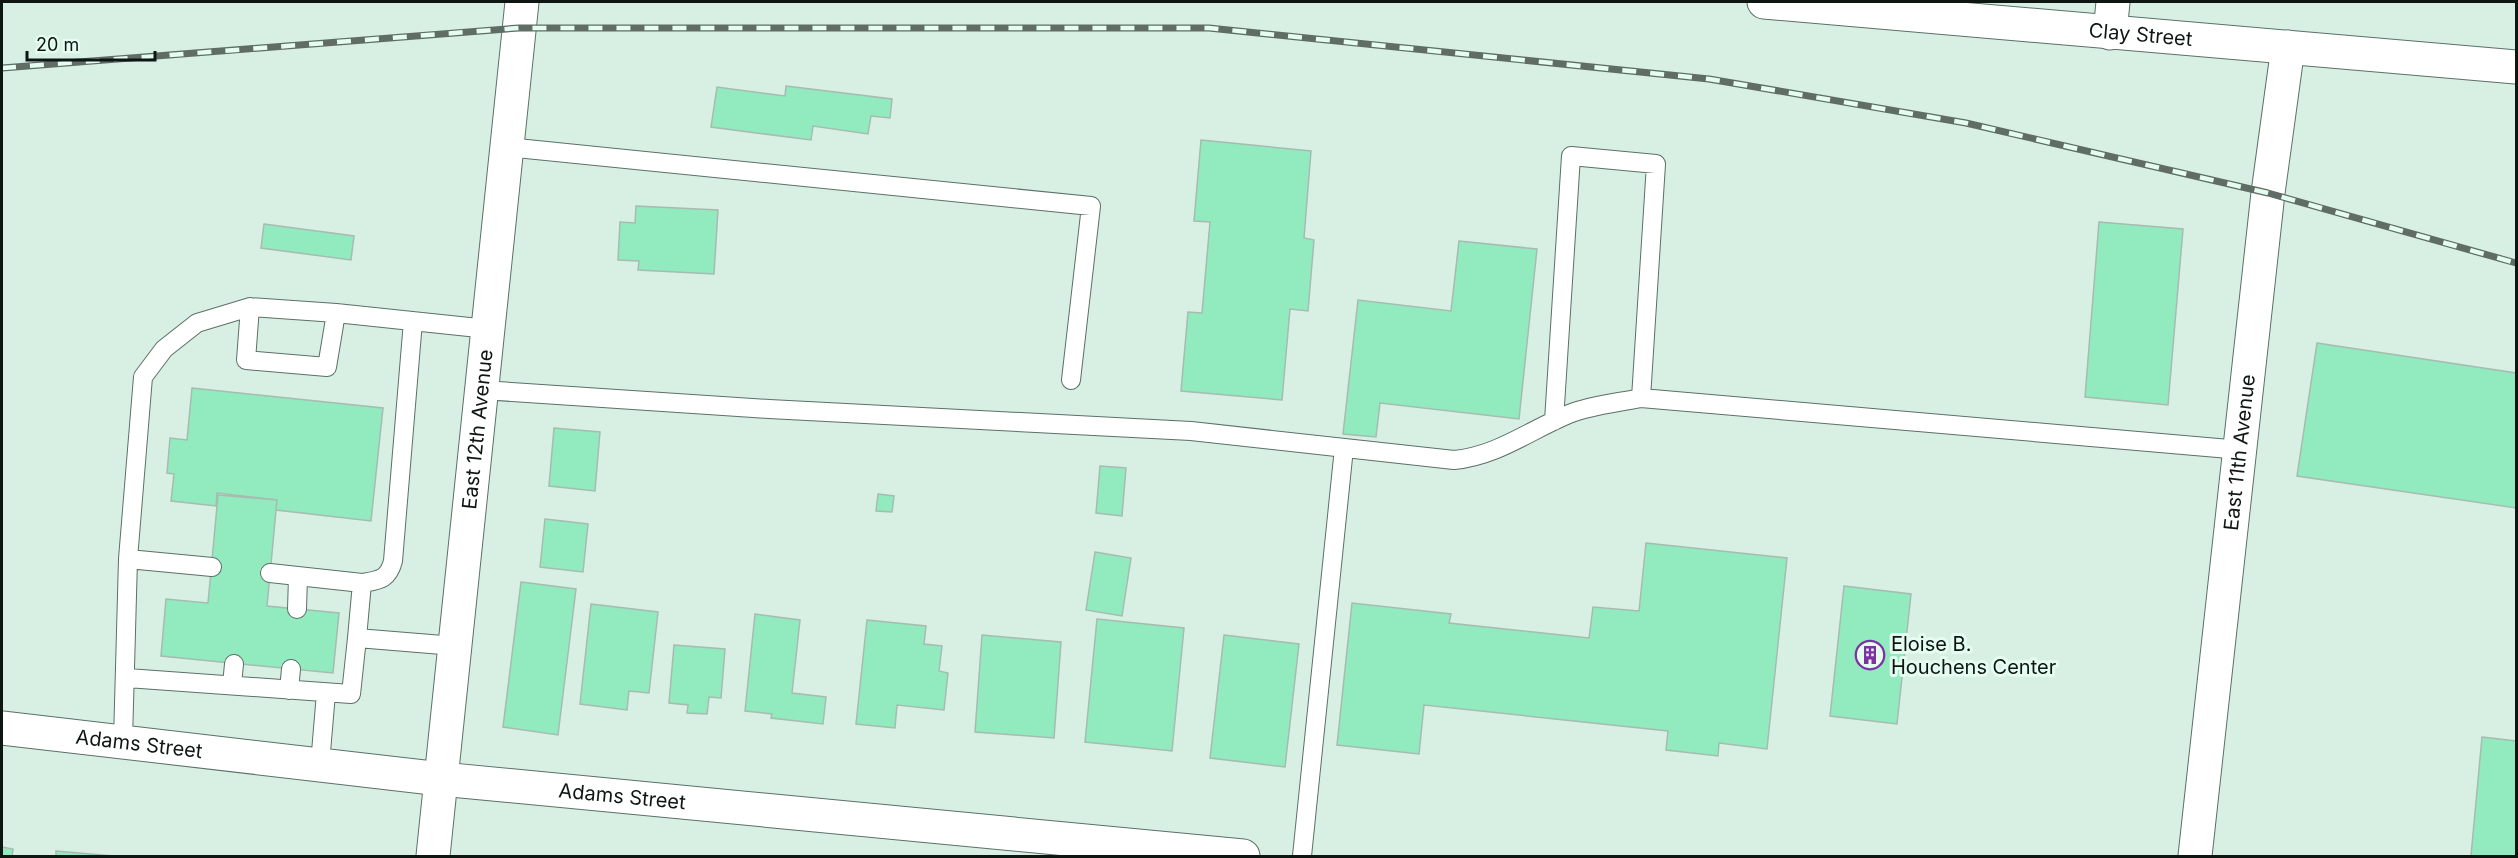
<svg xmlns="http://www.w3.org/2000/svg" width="2518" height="858" font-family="Inter,sans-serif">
<rect width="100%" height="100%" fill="#d8efe3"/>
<!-- building -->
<path fill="#92eabf" stroke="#a6bcb0" stroke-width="1.5" d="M 786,86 L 892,99 L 890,118 L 871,116 L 868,134 L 813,126 L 811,140 L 711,127 L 717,87 L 785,96 Z
M 1201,140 L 1311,151 L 1304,238 L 1314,240 L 1308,311 L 1290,309 L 1282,400 L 1181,391 L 1188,312 L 1202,313 L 1210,222 L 1194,221 Z
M 636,206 L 718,210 L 714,274 L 638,270 L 639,261 L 618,260 L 620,222 L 635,223 Z
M 2099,222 L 2183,229 L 2168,405 L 2085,397 Z
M 264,224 L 354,236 L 351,260 L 261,248 Z
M 1459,241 L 1537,249 L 1519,419 L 1380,403 L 1376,437 L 1343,434 L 1358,300 L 1451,311 Z
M 2317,343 L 2516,373 L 2516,508 L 2297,476 Z
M 192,388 L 383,408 L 371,521 L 276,510 L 277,500 L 217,493 L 216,506 L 171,501 L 174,474 L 167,473 L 170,438 L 187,440 Z
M 554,428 L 600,432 L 595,491 L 549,486 Z
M 1100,466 L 1126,468 L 1122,516 L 1096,513 Z
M 878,494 L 894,496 L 892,512 L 876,511 Z
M 218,495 L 277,500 L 267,606 L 339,613 L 333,673 L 161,656 L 166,599 L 208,603 Z
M 545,519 L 588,524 L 583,572 L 540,567 Z
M 1646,543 L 1787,558 L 1767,749 L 1719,743 L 1718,756 L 1666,750 L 1668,731 L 1424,705 L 1419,754 L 1337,745 L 1352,603 L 1451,614 L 1449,623 L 1589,638 L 1593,607 L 1639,611 Z
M 1095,552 L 1131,558 L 1122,616 L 1086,610 Z
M 521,582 L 576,589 L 558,735 L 503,727 Z
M 1844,586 L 1911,594 L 1897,724 L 1830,716 Z
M 591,604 L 658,612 L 649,693 L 629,691 L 627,710 L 580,704 Z
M 755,614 L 800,620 L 792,693 L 826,697 L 823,724 L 771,718 L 772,714 L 745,711 Z
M 1097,619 L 1184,628 L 1172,751 L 1085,742 Z
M 867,620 L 926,626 L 924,644 L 942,646 L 939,671 L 948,673 L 944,710 L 897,705 L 895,728 L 856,724 Z
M 982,635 L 1061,642 L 1054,738 L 975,732 Z
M 1224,635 L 1299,644 L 1285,767 L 1210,758 Z
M 674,645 L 725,649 L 721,698 L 709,697 L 707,714 L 687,713 L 688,705 L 669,703 Z
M 2482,737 L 2516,741 L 2516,856 L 2471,856 Z
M 2,847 L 13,849 L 12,856 L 2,856 Z
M 56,851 L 114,856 L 56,856 Z"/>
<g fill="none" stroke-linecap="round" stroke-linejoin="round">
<!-- service casing -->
<g stroke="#5c7066" stroke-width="20">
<path id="service" d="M 507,147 L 1091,206 L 1071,380
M 250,307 L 246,360 L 327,367 L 336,313
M 482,390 L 769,409 L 1191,431 L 1454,460 C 1497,456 1530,430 1569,414 C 1592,405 1617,403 1641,398 L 2241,450
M 1554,421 L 1571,156 L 1656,164 L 1641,398
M 128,559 L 212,567
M 270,573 L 362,583
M 297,609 L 298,577
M 357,638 L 362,583 C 379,580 388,580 393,561 L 413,321
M 127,678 L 351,694 L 357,638 L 455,646
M 232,685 L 234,664
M 289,690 L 291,669
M 123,740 L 128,559 L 143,377 L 164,349 L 197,323 L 250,307 L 336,313 L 488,329
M 320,764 L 326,693
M 1302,856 L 1344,448"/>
</g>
<!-- minor casing -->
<g stroke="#5c7066" stroke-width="35">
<path id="minor" d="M 2110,33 L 2113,2"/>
</g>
<!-- tertiary casing -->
<g stroke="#5c7066" stroke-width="35">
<g id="tertiary">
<path id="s1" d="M 1764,2 L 2516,67"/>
<path id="s2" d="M 433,856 L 522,2"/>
<path id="s3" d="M 2195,856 L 2268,193 L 2288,47"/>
</g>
</g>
<!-- primary casing -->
<g stroke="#5c7066" stroke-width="35">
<g id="primary">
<path id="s4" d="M 2,728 L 441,779 L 1243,856"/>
</g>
</g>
<!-- service -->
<use href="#service" stroke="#fff" stroke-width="18"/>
<!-- minor -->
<use href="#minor" stroke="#fff" stroke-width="33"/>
<!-- tertiary -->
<use href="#tertiary" stroke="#fff" stroke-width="33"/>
<!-- primary -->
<use href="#primary" stroke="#fff" stroke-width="33"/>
<!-- rail casing -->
<g stroke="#5f6d65" stroke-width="7">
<path id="rail" d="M 2,68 L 519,28 L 1209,28 L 1709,79 L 1966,123 L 2268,193 L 2516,263"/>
</g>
<!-- rail -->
<use href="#rail" stroke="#e5fdf0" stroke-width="4.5" stroke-dasharray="14" stroke-linecap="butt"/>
</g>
<!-- icons -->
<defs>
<g id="building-ring" transform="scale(1.5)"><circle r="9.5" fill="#e5fdf0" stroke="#7d31a2" stroke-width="1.5"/><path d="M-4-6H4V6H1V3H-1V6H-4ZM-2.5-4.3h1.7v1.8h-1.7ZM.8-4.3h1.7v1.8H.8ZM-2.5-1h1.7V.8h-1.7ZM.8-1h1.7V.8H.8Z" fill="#7d31a2"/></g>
</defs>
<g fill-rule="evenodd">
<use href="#building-ring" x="1870" y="655"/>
</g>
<g text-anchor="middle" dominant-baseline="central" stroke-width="6" stroke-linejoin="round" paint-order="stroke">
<!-- street labels -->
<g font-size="20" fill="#0e1612" stroke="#e5fdf0">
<text stroke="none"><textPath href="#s1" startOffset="378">Clay Street</textPath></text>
<text stroke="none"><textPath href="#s2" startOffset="429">East 12th Avenue</textPath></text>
<text stroke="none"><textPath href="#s3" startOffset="406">East 11th Avenue</textPath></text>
<text stroke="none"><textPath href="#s4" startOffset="138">Adams Street</textPath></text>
<text stroke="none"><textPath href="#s4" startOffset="624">Adams Street</textPath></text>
</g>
<!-- poi labels -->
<g font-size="20" fill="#0e1612" stroke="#e5fdf0" text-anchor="start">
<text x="1891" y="644">Eloise B.<tspan x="1891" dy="23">Houchens Center</tspan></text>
</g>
</g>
<!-- border -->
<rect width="2518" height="858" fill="none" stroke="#0e1612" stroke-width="6"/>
<!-- scale -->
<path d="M27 51v9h128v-9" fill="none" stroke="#0e1612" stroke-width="3"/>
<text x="36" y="51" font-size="18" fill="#0e1612" stroke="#e5fdf0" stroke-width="4.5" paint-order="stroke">20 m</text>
</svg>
